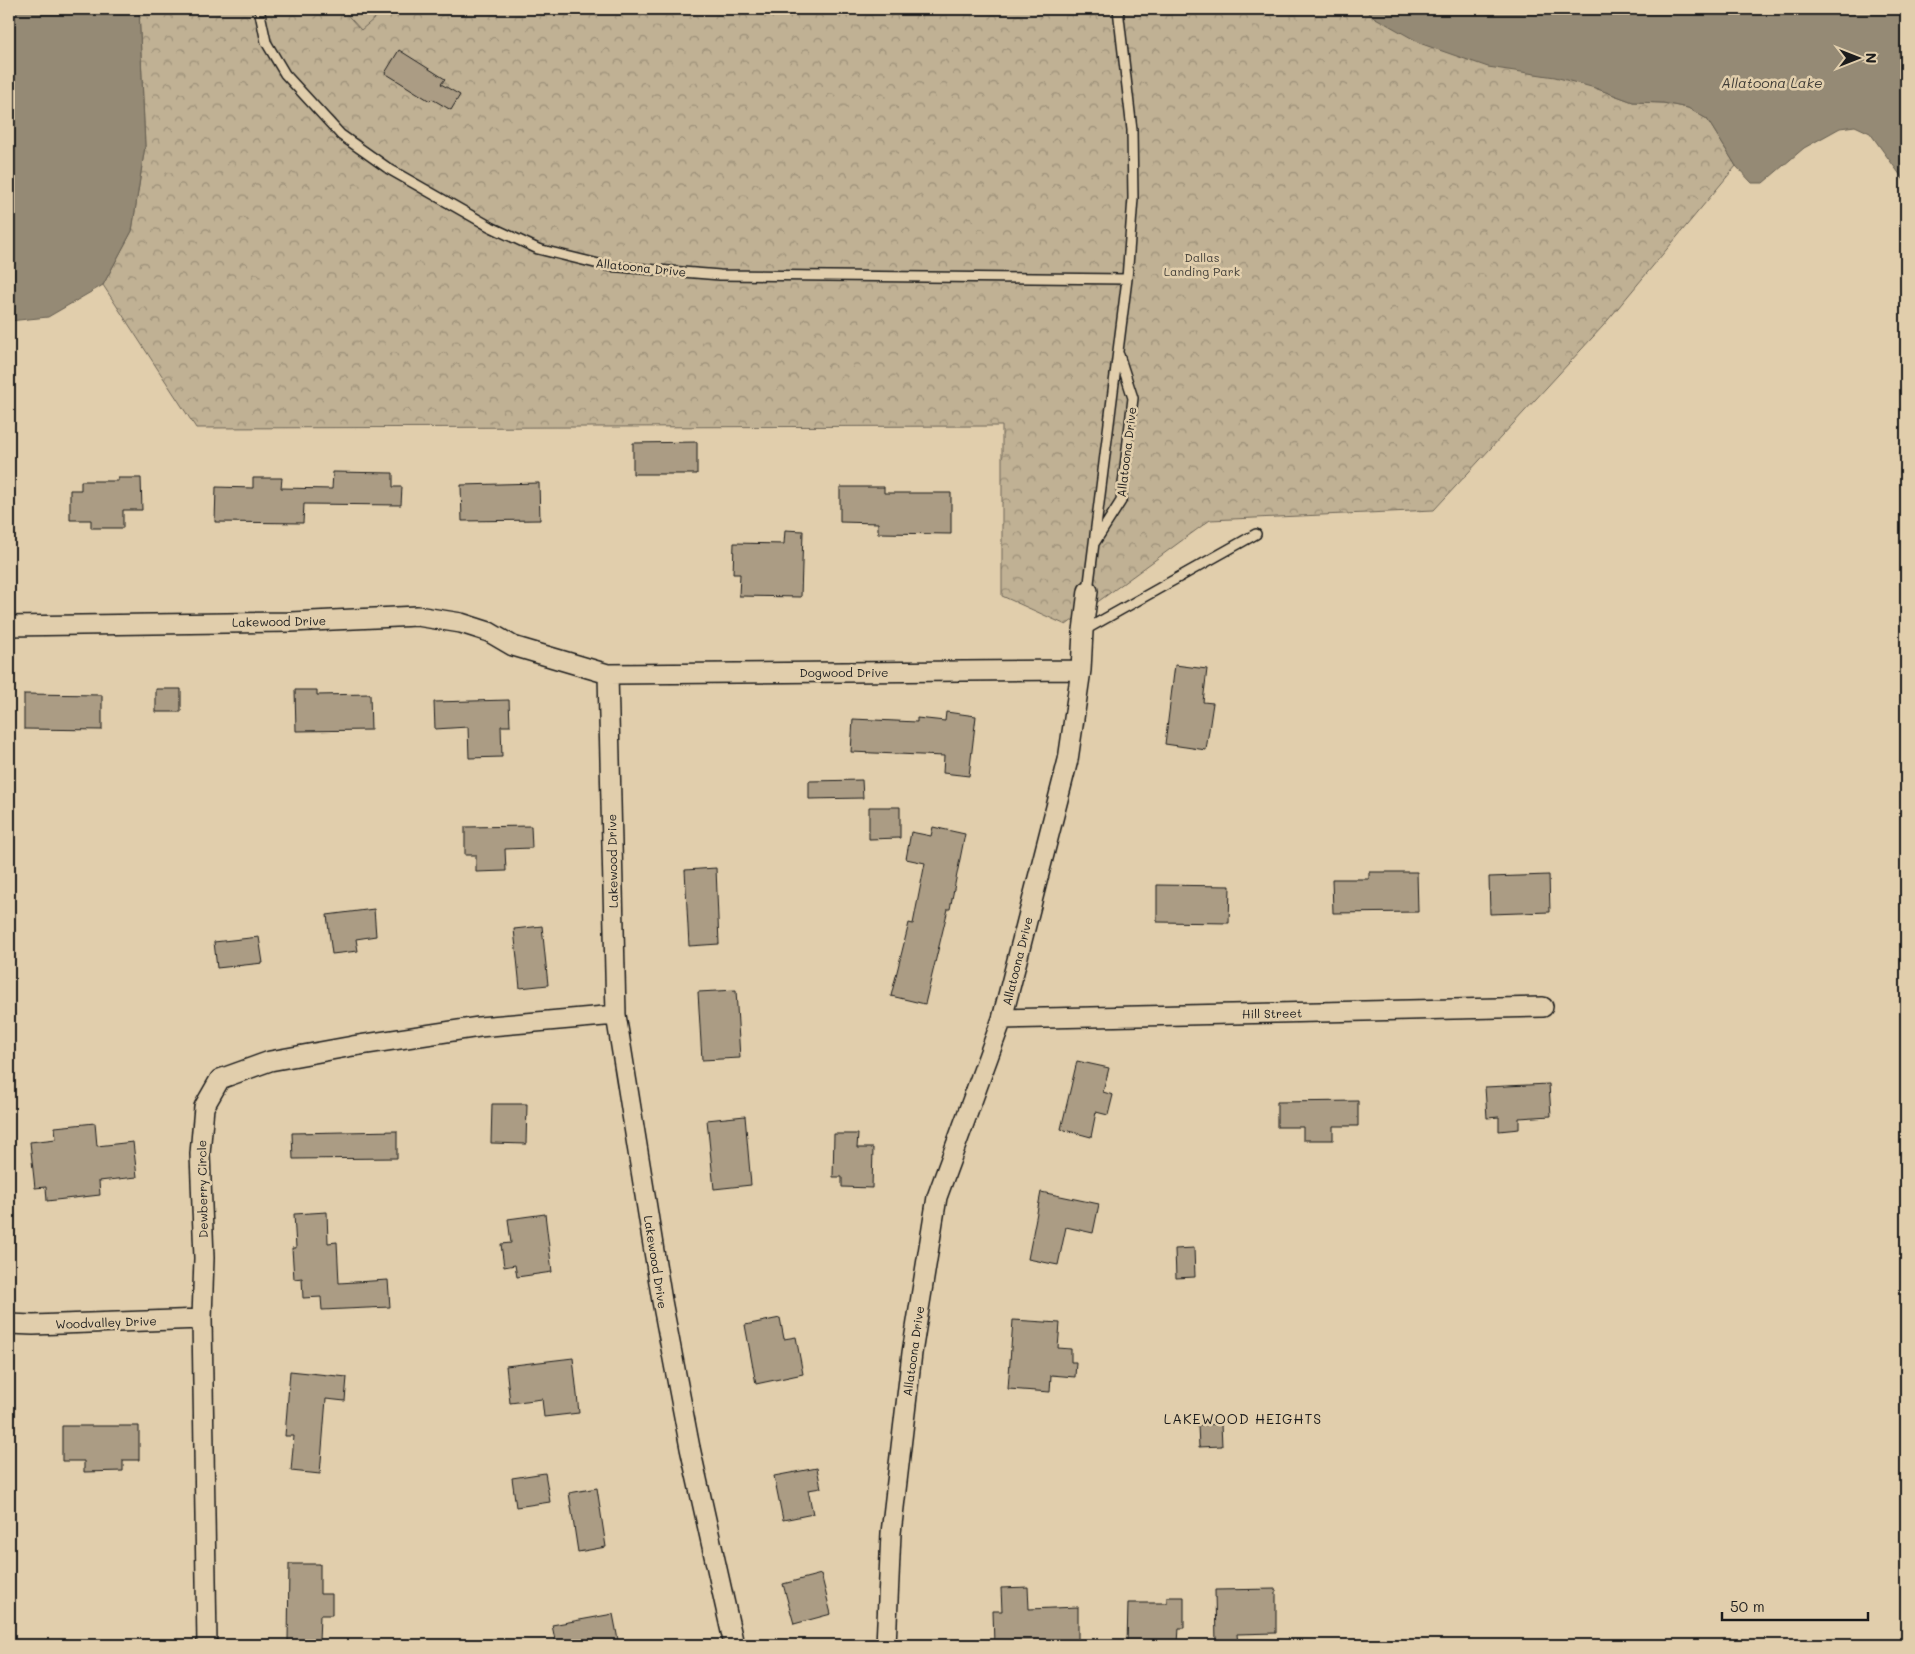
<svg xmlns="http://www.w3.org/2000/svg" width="1915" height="1654" font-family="Mali,sans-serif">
<defs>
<pattern id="park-crowns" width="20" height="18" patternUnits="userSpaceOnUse" patternTransform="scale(1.25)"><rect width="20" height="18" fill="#c0b194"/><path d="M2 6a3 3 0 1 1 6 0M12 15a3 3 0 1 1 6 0" fill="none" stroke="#9b8f78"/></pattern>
</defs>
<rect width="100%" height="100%" fill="#e1ceac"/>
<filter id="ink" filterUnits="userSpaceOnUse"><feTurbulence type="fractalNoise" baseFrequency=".02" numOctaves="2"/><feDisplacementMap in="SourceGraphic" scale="10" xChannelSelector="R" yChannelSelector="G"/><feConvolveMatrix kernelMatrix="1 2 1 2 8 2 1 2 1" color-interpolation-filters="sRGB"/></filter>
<g filter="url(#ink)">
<!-- park -->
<path fill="url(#park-crowns)" stroke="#6e6658" d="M 139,9 L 1463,9 L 1595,88 L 1633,102 L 1663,103 L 1688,108 L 1707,119 L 1736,166 L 1603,326 L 1434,510 L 1210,520 L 1066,625 L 1002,596 L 1002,426 L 196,428 L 103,285 L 132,231 L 145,146 Z"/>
<!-- pitch -->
<path fill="#c0b194" stroke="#6e6658" d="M 342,9 L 377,9 L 381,13 L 361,30 Z"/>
<!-- water -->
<path fill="#958a75" stroke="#655e51" d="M 9,9 L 139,9 L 145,146 L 132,231 L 103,285 L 48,317 L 9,321 Z
M 1364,9 L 1906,9 L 1906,183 L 1870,133 L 1855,126 L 1840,128 L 1804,148 L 1763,183 L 1752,183 L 1736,166 L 1707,119 L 1688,108 L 1663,103 L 1633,102 L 1595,88 L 1555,77 L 1488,67 L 1422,44 L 1372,16 Z
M 1906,437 L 1906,472 L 1899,456 Z"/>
<!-- building -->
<path fill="#ab9c84" stroke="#1c1c1c" d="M 399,50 L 445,79 L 441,84 L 460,95 L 451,110 L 432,99 L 430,101 L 385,73 Z
M 697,442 L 697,474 L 633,474 L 633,443 Z
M 333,472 L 393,473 L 393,487 L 402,487 L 401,505 L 304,504 L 303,523 L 215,522 L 216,487 L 253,488 L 253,478 L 282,478 L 281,488 L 332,489 Z
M 118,478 L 141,478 L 142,510 L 123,510 L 123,528 L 91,528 L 91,520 L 70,520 L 70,490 L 81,490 L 81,481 L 118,481 Z
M 539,483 L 540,520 L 462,521 L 461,485 Z
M 840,487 L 884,487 L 884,493 L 951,493 L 951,534 L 878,533 L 878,523 L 840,522 Z
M 785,530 L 803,531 L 801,597 L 739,596 L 740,574 L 733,574 L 734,543 L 784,544 Z
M 1175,665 L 1207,669 L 1203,702 L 1213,703 L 1206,750 L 1165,744 Z
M 156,689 L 181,689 L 181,712 L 156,712 Z
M 295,690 L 317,690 L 317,695 L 370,694 L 371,730 L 296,731 Z
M 24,694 L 102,695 L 102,730 L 24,729 Z
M 509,700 L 510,726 L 501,726 L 502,757 L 469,758 L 468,727 L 435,729 L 434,702 Z
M 946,712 L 976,716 L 969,776 L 943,773 L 944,756 L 851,752 L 853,719 L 917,722 L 917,718 L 945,721 Z
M 862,780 L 863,798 L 809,799 L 809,781 Z
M 869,807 L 900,807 L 900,838 L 869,839 Z
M 531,826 L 532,848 L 505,849 L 506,871 L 476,872 L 476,855 L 465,855 L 465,827 Z
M 933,827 L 965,834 L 950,909 L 948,909 L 925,1004 L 891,996 L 909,923 L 913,924 L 925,863 L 906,859 L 911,832 L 931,836 Z
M 716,868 L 719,944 L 689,946 L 685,870 Z
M 1369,872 L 1417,872 L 1418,912 L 1333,913 L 1332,879 L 1369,879 Z
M 1549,875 L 1550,912 L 1490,914 L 1489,877 Z
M 1157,885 L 1230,886 L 1229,923 L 1157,922 Z
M 374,909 L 376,936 L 356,939 L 358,951 L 332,954 L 327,915 Z
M 542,926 L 548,985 L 520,988 L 514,929 Z
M 259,937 L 263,963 L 217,968 L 214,942 Z
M 736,990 L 740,1058 L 702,1060 L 698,992 Z
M 1077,1061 L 1109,1068 L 1103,1092 L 1113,1095 L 1108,1115 L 1096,1112 L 1091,1137 L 1061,1129 Z
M 1549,1084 L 1551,1116 L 1519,1118 L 1519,1129 L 1499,1131 L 1499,1117 L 1487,1118 L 1485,1087 Z
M 1358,1101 L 1358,1126 L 1333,1126 L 1333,1140 L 1303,1140 L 1303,1127 L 1277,1127 L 1277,1102 Z
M 492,1104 L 527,1104 L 526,1144 L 491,1143 Z
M 745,1116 L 751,1185 L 714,1189 L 707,1120 Z
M 95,1123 L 97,1146 L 133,1142 L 137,1177 L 99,1181 L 100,1195 L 47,1201 L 46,1187 L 35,1188 L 30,1142 L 56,1139 L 55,1127 Z
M 397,1131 L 397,1158 L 293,1159 L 292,1133 Z
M 834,1134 L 858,1134 L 857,1148 L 873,1148 L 872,1188 L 842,1187 L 842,1177 L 833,1177 Z
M 1041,1192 L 1099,1204 L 1093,1233 L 1066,1227 L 1058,1265 L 1028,1259 Z
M 327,1212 L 328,1243 L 337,1242 L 339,1283 L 388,1280 L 390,1307 L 322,1310 L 321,1297 L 303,1298 L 302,1278 L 294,1279 L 292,1248 L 296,1248 L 294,1214 Z
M 545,1214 L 552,1272 L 517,1277 L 515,1265 L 504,1267 L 501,1244 L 511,1243 L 508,1219 Z
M 1194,1248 L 1195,1277 L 1176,1278 L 1175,1249 Z
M 780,1318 L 784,1339 L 796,1337 L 803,1374 L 756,1384 L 745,1325 Z
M 1013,1320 L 1060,1323 L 1058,1348 L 1071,1349 L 1071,1362 L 1076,1362 L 1075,1377 L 1051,1375 L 1050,1392 L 1008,1389 Z
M 573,1358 L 579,1413 L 544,1417 L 542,1399 L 510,1403 L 506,1366 Z
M 290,1371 L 347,1377 L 345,1401 L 326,1399 L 320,1474 L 291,1471 L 294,1436 L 285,1436 Z
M 1221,1424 L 1222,1446 L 1199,1447 L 1198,1425 Z
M 62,1426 L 139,1426 L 139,1460 L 123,1460 L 123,1471 L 84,1472 L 84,1461 L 62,1461 Z
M 817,1468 L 821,1488 L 808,1490 L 813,1514 L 783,1520 L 774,1476 Z
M 545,1473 L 550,1502 L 516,1507 L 512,1478 Z
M 597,1488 L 606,1547 L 578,1552 L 569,1493 Z
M 289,1564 L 320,1564 L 320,1594 L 332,1594 L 332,1615 L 320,1615 L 319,1642 L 288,1642 Z
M 821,1574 L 831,1614 L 794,1624 L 783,1584 Z
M 1028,1587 L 1029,1609 L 1078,1607 L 1078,1645 L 994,1645 L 993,1611 L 1002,1611 L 1001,1588 Z
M 1276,1589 L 1276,1633 L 1237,1634 L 1238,1645 L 1216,1645 L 1215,1590 Z
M 1167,1597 L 1184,1597 L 1184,1628 L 1179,1628 L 1178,1643 L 1150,1642 L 1150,1645 L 1127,1645 L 1128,1603 L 1167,1603 Z
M 613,1614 L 619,1645 L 556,1645 L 552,1625 Z"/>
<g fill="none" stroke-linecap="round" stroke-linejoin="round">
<!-- service casing -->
<g stroke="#1c1c1c" stroke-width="12">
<path id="service" d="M 259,9 L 266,42 L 285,74 L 341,135 L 389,169 L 491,227 L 538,249 L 607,266 L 720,275 L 1127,279
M 1095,542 L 1121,501 L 1133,398 L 1119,355
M 1088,591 L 1127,279 L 1133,198 L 1132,130 L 1118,9
M 1083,631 L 1256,534"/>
</g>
<!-- minor casing -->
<g stroke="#1c1c1c" stroke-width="22">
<path id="minor" d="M 9,626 L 291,622 L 417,616 L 461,623 L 489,632 L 513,646 L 608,674 L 1081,670
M 608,674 L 616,1015 L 662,1301 L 690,1448 L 734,1645
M 1002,1019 L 1543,1007
M 9,1324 L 33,1325 L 202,1319
M 207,1645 L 202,1319 L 204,1258 L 200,1154 L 204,1107 L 220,1079 L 270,1061 L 353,1046 L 479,1027 L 616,1015
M 886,1645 L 891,1533 L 912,1353 L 937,1197 L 1002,1019 L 1068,760 L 1081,670 L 1083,631 L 1088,591"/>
</g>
<!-- service -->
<use href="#service" stroke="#e1ceac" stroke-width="9"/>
<!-- minor -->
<use href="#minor" stroke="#e1ceac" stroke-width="19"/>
</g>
</g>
<g text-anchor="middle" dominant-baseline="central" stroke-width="5" stroke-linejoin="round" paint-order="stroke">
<!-- park labels -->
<g font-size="12" fill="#45413a" stroke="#e1ceac">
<text x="1202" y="257">Dallas<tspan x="1202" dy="14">Landing Park</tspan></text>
</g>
<!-- street labels -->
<g font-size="12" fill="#1c1c1c" stroke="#e1ceac">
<text transform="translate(641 267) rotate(6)">Allatoona Drive</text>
<text transform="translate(1126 452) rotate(-83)">Allatoona Drive</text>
<text transform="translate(279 621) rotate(-1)">Lakewood Drive</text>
<text x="844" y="672">Dogwood Drive</text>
<text transform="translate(612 861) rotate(-91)">Lakewood Drive</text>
<text transform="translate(1017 961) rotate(-76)">Allatoona Drive</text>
<text transform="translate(1272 1013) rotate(-1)">Hill Street</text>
<text transform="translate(202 1189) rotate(-91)">Dewberry Circle</text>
<text transform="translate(656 1262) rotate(81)">Lakewood Drive</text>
<text transform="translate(106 1322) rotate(-2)">Woodvalley Drive</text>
<text transform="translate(913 1351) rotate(-82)">Allatoona Drive</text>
</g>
<!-- water labels -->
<g font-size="14" font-style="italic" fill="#403d37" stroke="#e1ceac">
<text x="1772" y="82">Allatoona Lake</text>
</g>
<!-- neighbourhood labels -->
<g font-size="14" letter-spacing="1" fill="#1c1c1c" stroke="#e1ceac">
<text x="1243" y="1418">LAKEWOOD HEIGHTS</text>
</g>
</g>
<!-- margin -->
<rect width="1915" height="1654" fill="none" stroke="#e1ceac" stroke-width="30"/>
<rect x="15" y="15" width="1885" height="1624" fill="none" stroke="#1c1c1c" stroke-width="2" filter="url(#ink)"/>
<!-- north arrow -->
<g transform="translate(1858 58) rotate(90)" stroke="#e1ceac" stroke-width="4" paint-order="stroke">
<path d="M0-4L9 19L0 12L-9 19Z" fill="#1c1c1c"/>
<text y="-8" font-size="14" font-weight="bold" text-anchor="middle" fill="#1c1c1c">N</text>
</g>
<!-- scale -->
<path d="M1722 1612v8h146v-8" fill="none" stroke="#1c1c1c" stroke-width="2.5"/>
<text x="1730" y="1612" font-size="15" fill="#1c1c1c" stroke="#e1ceac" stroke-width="4" paint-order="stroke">50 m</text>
</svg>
